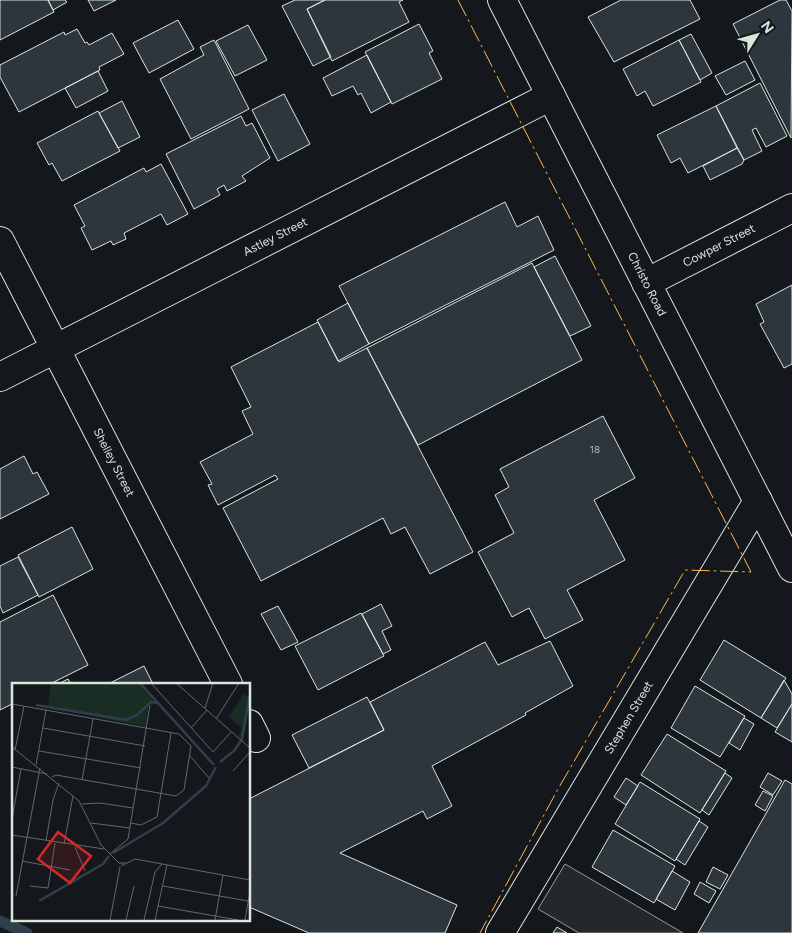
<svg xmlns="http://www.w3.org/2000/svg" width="792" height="933" font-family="Figtree,sans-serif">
<rect width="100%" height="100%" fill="#14181c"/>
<!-- parking -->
<path fill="#24282b" stroke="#939e99" d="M 565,864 L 683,933 L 579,933 L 538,909 Z"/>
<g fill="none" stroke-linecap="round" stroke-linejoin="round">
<!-- stream -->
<path stroke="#2f3f4d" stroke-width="11" d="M 0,921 L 27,933"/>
</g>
<!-- building -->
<path fill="#2c363c" stroke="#d8e6dc" d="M 0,0 L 48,0 L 54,12 L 0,40 Z
M 48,0 L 65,0 L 67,2 L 53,10 Z
M 88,0 L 116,0 L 94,11 Z
M 295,0 L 325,0 L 307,9 L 331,57 L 313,66 L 282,6 Z
M 325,0 L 403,0 L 399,2 L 409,22 L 332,61 L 307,9 Z
M 621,0 L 690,0 L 700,19 L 614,62 L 588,17 Z
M 780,0 L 786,0 L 792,11 L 791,138 L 733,24 Z
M 178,20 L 194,49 L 149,73 L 133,43 Z
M 419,24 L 433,51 L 429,53 L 442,79 L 392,104 L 365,52 Z
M 248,25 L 267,60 L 235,76 L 216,41 Z
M 77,29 L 85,43 L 87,42 L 89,45 L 112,33 L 124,54 L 99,67 L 100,70 L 19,112 L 0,77 L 0,65 L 64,32 L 65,35 Z
M 691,34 L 712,73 L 700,80 L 679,40 Z
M 214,40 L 249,109 L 191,139 L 160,79 L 204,55 L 200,47 Z
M 679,40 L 701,82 L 653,106 L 645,91 L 637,96 L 623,69 Z
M 367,55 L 391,102 L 371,113 L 361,93 L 358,95 L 353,86 L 332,96 L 323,78 Z
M 745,61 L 755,80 L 726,95 L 715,76 Z
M 98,71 L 108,91 L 76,108 L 65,88 Z
M 760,83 L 787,136 L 766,147 L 756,128 L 752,130 L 762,151 L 744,160 L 716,106 Z
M 284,94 L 310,144 L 278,161 L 252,110 Z
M 122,101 L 140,137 L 118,148 L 99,113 Z
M 716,106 L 737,148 L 688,173 L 680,158 L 671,163 L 657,135 Z
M 98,111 L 120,151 L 62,181 L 52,163 L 49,165 L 37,143 Z
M 241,116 L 246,126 L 252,123 L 270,158 L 242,176 L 246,181 L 227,191 L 224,185 L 217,189 L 220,195 L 194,209 L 166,154 Z
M 737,148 L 744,160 L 742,164 L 710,180 L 703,166 Z
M 161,164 L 188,214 L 167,225 L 161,214 L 124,233 L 126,239 L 113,245 L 111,241 L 92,250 L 81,228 L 85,226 L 74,205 L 144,168 L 146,172 Z
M 505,202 L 517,227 L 538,216 L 554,250 L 369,344 L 339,286 Z
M 555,256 L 591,326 L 570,336 L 534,267 Z
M 532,263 L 582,360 L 418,445 L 367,348 Z
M 792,285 L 792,364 L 784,368 L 760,324 L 764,322 L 756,304 Z
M 348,303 L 369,344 L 338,361 L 317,320 Z
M 318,322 L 339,362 L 367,348 L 473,552 L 430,574 L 405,527 L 391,534 L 383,518 L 261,581 L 223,508 L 278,479 L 275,475 L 218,505 L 208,485 L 212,484 L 200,462 L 253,434 L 242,411 L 251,407 L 231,367 Z
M 603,416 L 635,478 L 594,500 L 625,560 L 567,590 L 583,620 L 545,639 L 529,608 L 512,617 L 478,552 L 514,533 L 495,495 L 509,487 L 500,469 Z
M 24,456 L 33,474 L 37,472 L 49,494 L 0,519 L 0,469 Z
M 72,527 L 93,569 L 39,597 L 18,555 Z
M 18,557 L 38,595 L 3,613 L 0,606 L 0,566 Z
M 53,595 L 88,665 L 50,684 L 14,684 L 14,703 L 0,710 L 0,622 Z
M 381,604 L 392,626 L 382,631 L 391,650 L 383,654 L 362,614 Z
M 278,606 L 298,642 L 281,650 L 261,614 Z
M 361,613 L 384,656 L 318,690 L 295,646 Z
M 724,640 L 786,678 L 761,718 L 700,680 Z
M 550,641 L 573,686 L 525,713 L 526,715 L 432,766 L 452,806 L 427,819 L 423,811 L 340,853 L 457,905 L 445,933 L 309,933 L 249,907 L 249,799 L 384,730 L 370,702 L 485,642 L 498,665 Z
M 144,666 L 153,684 L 108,684 Z
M 68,679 L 71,684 L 58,684 Z
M 784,680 L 792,694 L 792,704 L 777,728 L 761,718 Z
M 695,686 L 745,716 L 720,757 L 671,728 Z
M 367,697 L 384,730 L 309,768 L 292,735 Z
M 792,704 L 792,742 L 775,732 Z
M 744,718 L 754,724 L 740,750 L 729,743 Z
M 667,734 L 726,771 L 700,813 L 641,775 Z
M 725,773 L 732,778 L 709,815 L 702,810 Z
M 768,773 L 782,781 L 773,795 L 760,787 Z
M 626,778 L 638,786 L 626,805 L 614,797 Z
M 785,780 L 792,784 L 792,933 L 698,933 Z
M 640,782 L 700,819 L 675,861 L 615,824 Z
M 763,791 L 773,796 L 765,811 L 755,805 Z
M 699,821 L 708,827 L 685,865 L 676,859 Z
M 613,830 L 675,866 L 654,903 L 592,867 Z
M 713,867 L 728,875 L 720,889 L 706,882 Z
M 672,871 L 690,882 L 675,910 L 656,899 Z
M 700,882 L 716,891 L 709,903 L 694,894 Z
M 557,927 L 567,933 L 553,933 Z"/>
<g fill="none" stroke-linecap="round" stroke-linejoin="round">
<!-- minor casing -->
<g stroke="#d8e6dc" stroke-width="30">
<g id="minor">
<path id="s1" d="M 502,0 L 792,568"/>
<path id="s2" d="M 0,241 L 228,684"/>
<path id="s3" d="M 646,283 L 792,208"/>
<path id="s4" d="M 0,377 L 551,96"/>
<path d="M 249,724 L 256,738"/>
<path id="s5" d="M 500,933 L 758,501"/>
</g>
</g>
<!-- minor -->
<use href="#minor" stroke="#14181c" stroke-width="28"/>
<!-- power -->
<path stroke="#ffb74d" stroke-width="1" stroke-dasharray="18 4 2.5 4" stroke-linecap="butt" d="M 458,0 L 751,572 L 685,570 L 558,789 L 480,933"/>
</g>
<g text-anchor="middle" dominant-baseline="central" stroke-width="4" stroke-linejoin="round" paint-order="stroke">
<!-- number labels -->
<g font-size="10" fill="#adbab4">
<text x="595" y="449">18</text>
</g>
<!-- street labels -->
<g font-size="12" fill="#d8e6dc" stroke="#14181c">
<text stroke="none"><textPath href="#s4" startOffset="309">Astley Street</textPath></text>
<text stroke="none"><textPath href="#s3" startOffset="82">Cowper Street</textPath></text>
<text stroke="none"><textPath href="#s1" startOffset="319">Christo Road</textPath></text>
<text stroke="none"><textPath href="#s2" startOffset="249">Shelley Street</textPath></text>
<text stroke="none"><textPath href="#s5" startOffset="251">Stephen Street</textPath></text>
</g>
</g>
<!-- overview -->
<g transform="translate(12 683)">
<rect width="238" height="238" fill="#14181c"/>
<path d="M 39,0 L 127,0 L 143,19 L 137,19 L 134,44 L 36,24 ZM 232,11 L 236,14 L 230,56 L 226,53 L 230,46 L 217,34 Z" fill="#1a2d24"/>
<path fill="none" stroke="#2f3f4d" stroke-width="2.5" d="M 128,0 L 202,82M 24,22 L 114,37 L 125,32 L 139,19 L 145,20M 208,79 L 223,67 L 230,56 L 238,11M 101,170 L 151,140 L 194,103 L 204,84M 27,218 L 91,181 L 97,173"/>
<path fill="none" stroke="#626a69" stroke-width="1" d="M 139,0 L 201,69 L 219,49M 164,0 L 238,65M 0,21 L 167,51 L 179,63 L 172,107 L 164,113 L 44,92 L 40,94M 193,25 L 201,0M 204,36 L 227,0M 31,45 L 133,63M 179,45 L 195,27M 0,64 L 67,118 L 89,162 L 107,180 L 114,180M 3,67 L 12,23M 27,68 L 129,85M 178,73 L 197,95M 24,82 L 34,27M 0,84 L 35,91M 221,88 L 238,69M 70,97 L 81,36M 70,121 L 88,120 L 121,125M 0,136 L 9,86M 79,140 L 118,145M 119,140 L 129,142 L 145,134 L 159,50M 0,152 L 92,166M 34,158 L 41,117 L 47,100M 52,161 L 61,113M 63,164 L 73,188M 98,171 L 116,156 L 138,22M 10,178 L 58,187M 109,183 L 123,176 L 238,197M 18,203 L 36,205 L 43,160M 151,203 L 236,218M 4,213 L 28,85M 146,223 L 226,237M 98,237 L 108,184M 114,237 L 122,203M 132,237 L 143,189 L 150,181M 143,237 L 155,182M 203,237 L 211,192M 233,237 L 238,208"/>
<path fill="#d62828" fill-opacity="0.15" stroke="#d62828" stroke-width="2.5" d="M 46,149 L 79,173 L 58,200 L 26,176 Z"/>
<rect width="238" height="238" fill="none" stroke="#d8e6dc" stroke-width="2.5"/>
</g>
<!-- north arrow -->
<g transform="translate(757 35) rotate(53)" stroke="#14181c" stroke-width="4" paint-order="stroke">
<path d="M0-4L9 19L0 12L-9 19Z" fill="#d8e6dc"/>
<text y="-8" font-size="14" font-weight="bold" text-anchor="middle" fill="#d8e6dc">N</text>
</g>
</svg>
